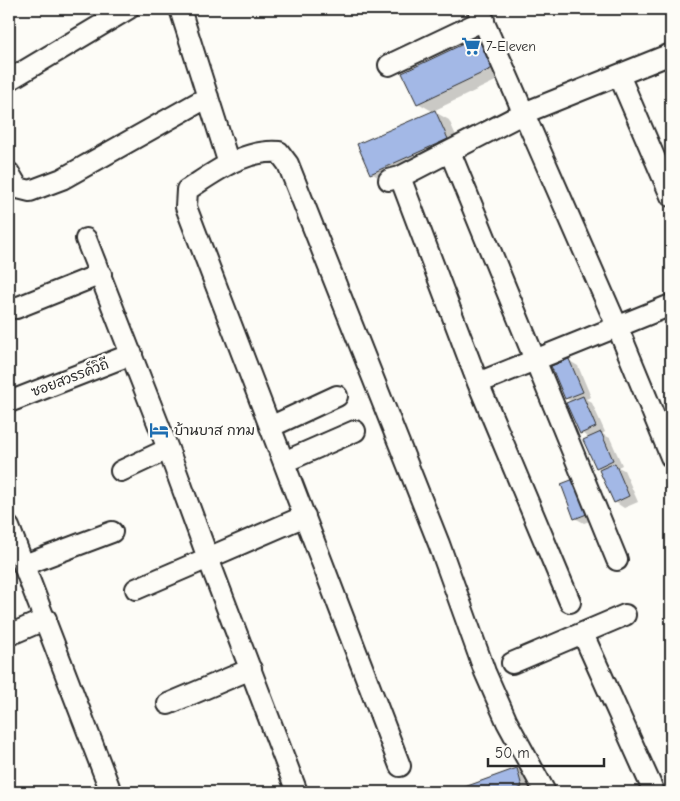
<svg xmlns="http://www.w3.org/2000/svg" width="680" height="801" font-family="'Comic Neue','Playpen Sans Thai',sans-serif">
<rect width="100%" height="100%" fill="#fdfcf7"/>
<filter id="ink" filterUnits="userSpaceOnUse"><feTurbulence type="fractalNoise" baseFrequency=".02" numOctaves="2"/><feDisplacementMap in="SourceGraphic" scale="10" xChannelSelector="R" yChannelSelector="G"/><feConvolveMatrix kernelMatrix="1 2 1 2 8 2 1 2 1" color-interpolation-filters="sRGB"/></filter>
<g filter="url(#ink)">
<!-- shadow -->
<path fill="#0003" d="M 482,36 L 510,74 L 433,111 L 449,120 L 461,147 L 385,181 L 371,173 L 434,112 L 418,103 Z
M 568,360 L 578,366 L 591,397 L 586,399 L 592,403 L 605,432 L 602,434 L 610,438 L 622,465 L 618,467 L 624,470 L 638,502 L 624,508 L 615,502 L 600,469 L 597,467 L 590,438 L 581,433 L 572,402 L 566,398 Z
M 562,485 L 601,517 L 584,523 L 575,518 Z
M 517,769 L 531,777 L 534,792 L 455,792 Z"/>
<!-- building -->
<path fill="#a3b8e6" stroke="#2b2b2b" d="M 482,35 L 497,66 L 417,104 L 402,73 Z
M 435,110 L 448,139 L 370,174 L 357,144 Z
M 569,359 L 583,392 L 565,399 L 551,366 Z
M 583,396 L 596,427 L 580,434 L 566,403 Z
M 601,432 L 613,460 L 596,468 L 583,440 Z
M 615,463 L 629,496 L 614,503 L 599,470 Z
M 579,477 L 592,512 L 574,519 L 561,484 Z
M 517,768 L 522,787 L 510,792 L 451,792 Z"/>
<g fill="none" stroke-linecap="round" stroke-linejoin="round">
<!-- minor casing -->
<g stroke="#2b2b2b" stroke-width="24">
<path id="minor" d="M 180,9 L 229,164
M 478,9 L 617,326 L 671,457
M 389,65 L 484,20
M 619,75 L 671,196
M 9,80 L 128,9
M 450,152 L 617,560
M 9,173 L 18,188 L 30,191 L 62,179 L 208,97
M 400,177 L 478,383 L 570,602
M 389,180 L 400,177 L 524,113 L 671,54
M 86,239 L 168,449 L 208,558 L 136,589
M 16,308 L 101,274
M 478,383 L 671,305
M 9,402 L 132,354
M 270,427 L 337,396
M 284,462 L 355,431
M 121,471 L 168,449
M 9,527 L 111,792
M 24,565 L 112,532
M 583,634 L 654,792
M 9,635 L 46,619
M 512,663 L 625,615
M 168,704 L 251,669
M 400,766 L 186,207 L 187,190 C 215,172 244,149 279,152 L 288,164 L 439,544 L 485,672 L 507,722 L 545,792
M 297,792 L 208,558 L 305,516"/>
</g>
<!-- minor -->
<use href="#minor" stroke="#fdfcf7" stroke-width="20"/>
</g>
</g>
<!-- icons -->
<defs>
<g id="supermarket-bare" transform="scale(1.5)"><path d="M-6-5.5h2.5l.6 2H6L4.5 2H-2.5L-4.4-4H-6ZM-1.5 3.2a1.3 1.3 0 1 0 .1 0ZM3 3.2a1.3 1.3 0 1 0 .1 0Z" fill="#1f6fb2" stroke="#fdfcf7" stroke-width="2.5" paint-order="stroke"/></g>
<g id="hotel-bare" transform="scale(1.5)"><path d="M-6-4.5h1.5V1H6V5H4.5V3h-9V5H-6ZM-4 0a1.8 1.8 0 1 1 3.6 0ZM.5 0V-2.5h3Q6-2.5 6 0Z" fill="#1f6fb2" stroke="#fdfcf7" stroke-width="2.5" paint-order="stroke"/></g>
</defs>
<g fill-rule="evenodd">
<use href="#supermarket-bare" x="471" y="46"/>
<use href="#hotel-bare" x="159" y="430"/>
</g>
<g text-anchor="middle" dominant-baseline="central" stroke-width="5" stroke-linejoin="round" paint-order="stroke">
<!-- poi labels -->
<g font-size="14" fill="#2b2b2b" stroke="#fdfcf7" text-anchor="start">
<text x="486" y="46">7-Eleven</text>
<text x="174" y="430">บ้านบาส กทม</text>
</g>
<!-- street labels -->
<g font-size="14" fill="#2b2b2b" stroke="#fdfcf7">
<text transform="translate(70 378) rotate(-21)">ซอยสวรรค์วิถี</text>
</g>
</g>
<!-- margin -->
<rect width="680" height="801" fill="none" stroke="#fdfcf7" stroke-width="30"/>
<rect x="15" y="15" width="650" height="771" fill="none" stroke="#2b2b2b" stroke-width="2" filter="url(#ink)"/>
<!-- scale -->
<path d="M488 758v8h116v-8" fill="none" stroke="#2b2b2b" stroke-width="2.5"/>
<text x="495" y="758" font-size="15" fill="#2b2b2b" stroke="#fdfcf7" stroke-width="4" paint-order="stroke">50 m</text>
</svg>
